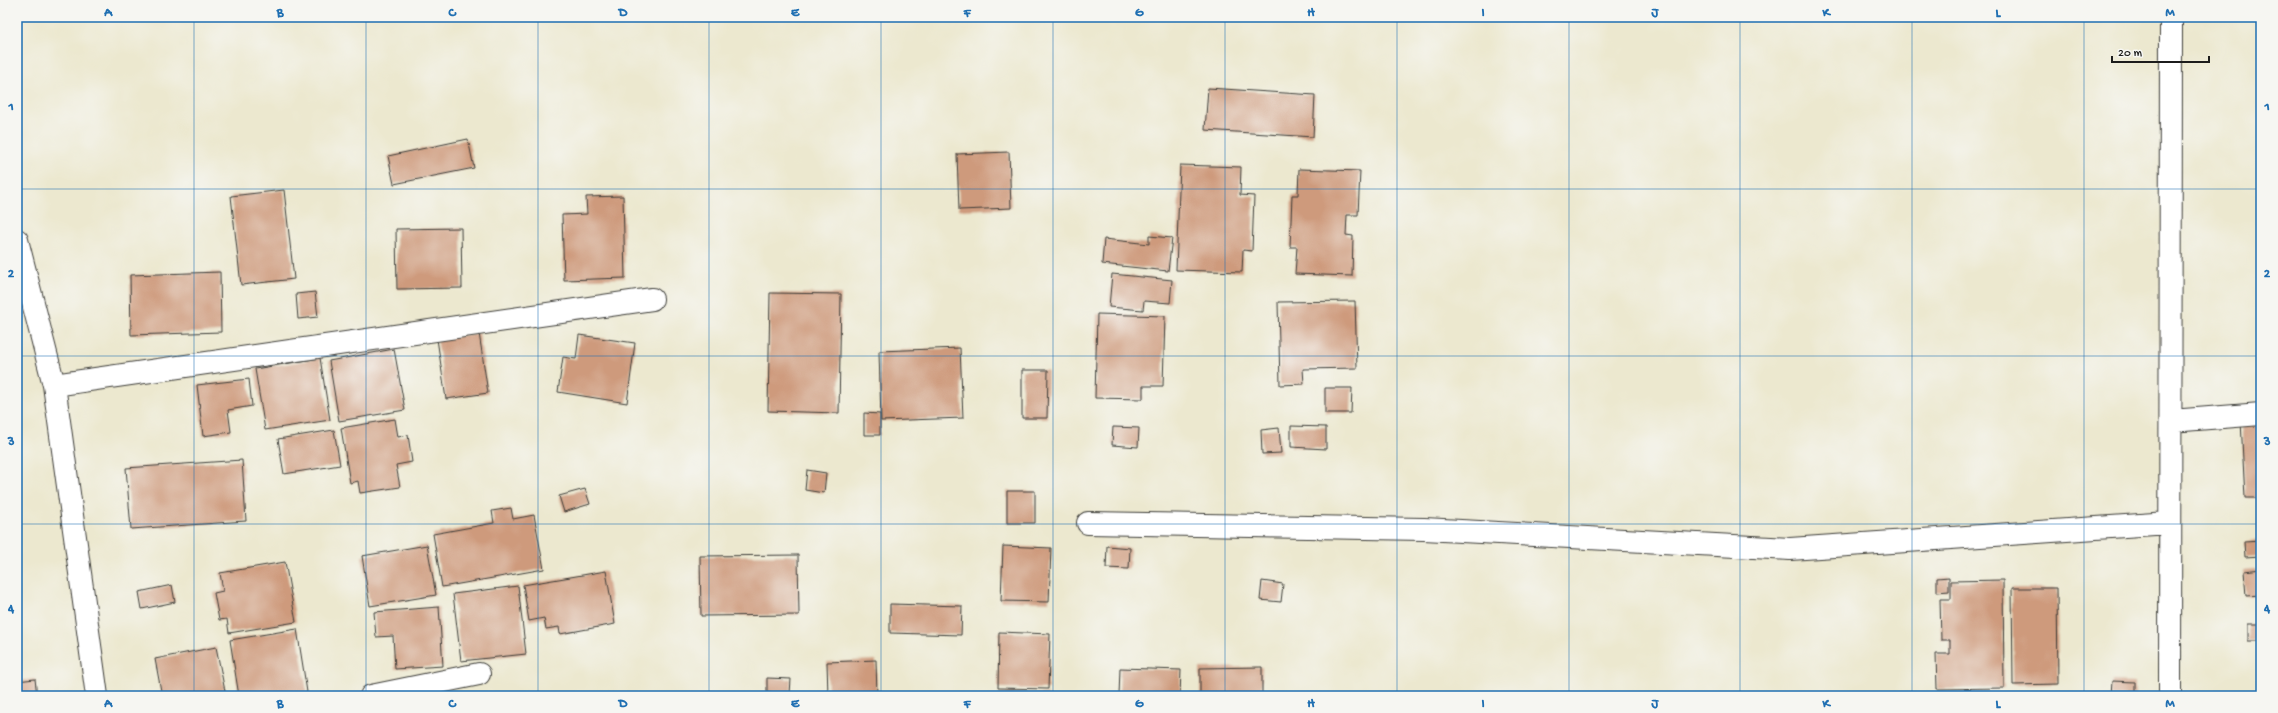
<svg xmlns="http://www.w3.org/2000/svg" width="2278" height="713" font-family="'Gochi Hand',sans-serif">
<rect width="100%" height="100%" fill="#f6f6f2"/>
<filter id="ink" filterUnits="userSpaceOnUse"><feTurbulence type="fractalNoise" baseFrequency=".025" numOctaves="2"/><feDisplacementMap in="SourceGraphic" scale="8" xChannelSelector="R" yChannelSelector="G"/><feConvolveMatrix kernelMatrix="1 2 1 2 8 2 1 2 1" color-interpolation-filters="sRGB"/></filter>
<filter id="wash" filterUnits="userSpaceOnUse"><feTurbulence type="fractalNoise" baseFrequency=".012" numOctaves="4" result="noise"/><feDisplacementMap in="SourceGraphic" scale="16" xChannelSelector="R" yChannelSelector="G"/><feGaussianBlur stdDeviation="0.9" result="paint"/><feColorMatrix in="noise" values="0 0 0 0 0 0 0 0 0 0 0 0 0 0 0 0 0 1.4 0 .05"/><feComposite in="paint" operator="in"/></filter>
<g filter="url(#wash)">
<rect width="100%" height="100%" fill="#ece8cf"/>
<g id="blocks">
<!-- building -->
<path fill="#ce9a7c" d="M 1208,88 L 1315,95 L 1313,137 L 1205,130 Z
M 468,139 L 474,168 L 394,184 L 388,156 Z
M 1009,152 L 1011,208 L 959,210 L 957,154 Z
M 1180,165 L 1241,167 L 1240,195 L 1254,196 L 1252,251 L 1243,250 L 1242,272 L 1176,270 Z
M 1299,169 L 1360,171 L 1358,215 L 1347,215 L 1346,235 L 1353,236 L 1352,276 L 1295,274 L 1297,247 L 1290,247 L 1292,195 L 1298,195 Z
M 284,190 L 294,279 L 241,285 L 231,196 Z
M 623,196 L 625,278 L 564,280 L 562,215 L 587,214 L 586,197 Z
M 461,228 L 462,288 L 397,289 L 396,229 Z
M 1149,236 L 1172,238 L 1168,271 L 1102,264 L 1104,239 L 1149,244 Z
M 220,272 L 221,332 L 131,335 L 130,275 Z
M 1112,274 L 1172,280 L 1170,303 L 1144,301 L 1143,310 L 1109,307 Z
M 315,292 L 318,317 L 298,319 L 296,294 Z
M 770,293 L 841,294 L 839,413 L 768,411 Z
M 1355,301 L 1357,368 L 1303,369 L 1304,384 L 1280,385 L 1278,302 Z
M 1097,314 L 1165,316 L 1163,386 L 1143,386 L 1143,399 L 1095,398 Z
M 479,333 L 488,393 L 446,399 L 437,339 Z
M 579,335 L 635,343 L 627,403 L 558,392 L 563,357 L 576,359 Z
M 960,348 L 963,418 L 881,421 L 879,351 Z
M 394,349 L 405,410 L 339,421 L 329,361 Z
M 320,358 L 330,420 L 265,430 L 255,369 Z
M 1022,370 L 1048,370 L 1047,418 L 1022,418 Z
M 249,379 L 252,406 L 228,410 L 231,432 L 203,436 L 197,385 Z
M 1325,388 L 1352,388 L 1351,413 L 1325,413 Z
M 864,413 L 880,414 L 880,435 L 864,435 Z
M 395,419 L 398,437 L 408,435 L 412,462 L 396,465 L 400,487 L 360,493 L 358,481 L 350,483 L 341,428 Z
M 2241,421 L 2261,421 L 2261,498 L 2245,498 Z
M 1291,426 L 1326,427 L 1326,449 L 1291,447 Z
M 1113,427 L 1139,428 L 1138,447 L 1112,445 Z
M 1279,428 L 1281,453 L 1262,454 L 1261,430 Z
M 334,430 L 340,465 L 284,474 L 278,439 Z
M 242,460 L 246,521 L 131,529 L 126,468 Z
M 807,470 L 826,473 L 824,493 L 805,490 Z
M 585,489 L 590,504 L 564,512 L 559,496 Z
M 1007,491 L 1035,491 L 1035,523 L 1007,523 Z
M 511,508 L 513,519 L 534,515 L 544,569 L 442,587 L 433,534 L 494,523 L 492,511 Z
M 2261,541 L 2261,556 L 2245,557 L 2244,542 Z
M 427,545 L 436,595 L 370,606 L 362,556 Z
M 1003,546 L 1051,548 L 1049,602 L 1001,601 Z
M 1107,546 L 1130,548 L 1129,569 L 1106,568 Z
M 798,555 L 799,615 L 701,616 L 700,556 Z
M 285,562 L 296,622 L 229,633 L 227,619 L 219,620 L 214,593 L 223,591 L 220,573 Z
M 2261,569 L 2261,595 L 2246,596 L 2244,571 Z
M 606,571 L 615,624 L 560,634 L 559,627 L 546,629 L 544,618 L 529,621 L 523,585 Z
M 1949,577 L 1949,591 L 1937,592 L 1937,578 Z
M 2003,580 L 2004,688 L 1937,689 L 1936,654 L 1950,654 L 1950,640 L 1941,640 L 1940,599 L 1951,599 L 1951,581 Z
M 1262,581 L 1283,584 L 1281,602 L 1260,600 Z
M 172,585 L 175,602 L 142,609 L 139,592 Z
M 518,586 L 526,654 L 461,661 L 453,594 Z
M 2012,588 L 2057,588 L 2058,684 L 2013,685 Z
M 890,604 L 962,606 L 961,635 L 890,633 Z
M 439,607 L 443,666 L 395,669 L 393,636 L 376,637 L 374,612 Z
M 2248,624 L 2261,624 L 2261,641 L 2248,641 Z
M 297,629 L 307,692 L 285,696 L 239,696 L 230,640 Z
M 999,632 L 1050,634 L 1048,689 L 998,688 Z
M 216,647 L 226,696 L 162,696 L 155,659 Z
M 876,660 L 877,696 L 828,696 L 827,662 Z
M 1262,667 L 1262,696 L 1200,696 L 1200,668 Z
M 1120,668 L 1181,670 L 1180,696 L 1119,696 Z
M 767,678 L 791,679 L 790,694 L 767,693 Z
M 35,679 L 37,696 L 17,696 L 17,681 Z
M 2112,681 L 2135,682 L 2135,696 L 2111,696 Z
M 999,693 L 1048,694 L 1048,696 L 999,696 Z"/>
</g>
</g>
<g filter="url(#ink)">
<use href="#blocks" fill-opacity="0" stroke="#3b3b37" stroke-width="1"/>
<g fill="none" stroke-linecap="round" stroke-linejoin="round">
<!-- minor casing -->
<g stroke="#3b3b37" stroke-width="24">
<path id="minor" d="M 17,240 L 54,385 L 97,696
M 54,385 L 652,299
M 2171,421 L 2261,414
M 1088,523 L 1424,529 L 1790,549 L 2169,523
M 371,696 L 479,674
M 2170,696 L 2171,17"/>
</g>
<!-- minor -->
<use href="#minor" stroke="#fff" stroke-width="22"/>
</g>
</g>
<!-- grid -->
<path fill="none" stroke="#1f6fb2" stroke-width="1" stroke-opacity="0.55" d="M 194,17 L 194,696M 366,17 L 366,696M 538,17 L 538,696M 709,17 L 709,696M 881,17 L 881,696M 1053,17 L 1053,696M 1225,17 L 1225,696M 1397,17 L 1397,696M 1569,17 L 1569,696M 1740,17 L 1740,696M 1912,17 L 1912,696M 2084,17 L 2084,696M 17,189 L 2261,189M 17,356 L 2261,356M 17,524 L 2261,524"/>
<!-- margin -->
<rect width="2278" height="713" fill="none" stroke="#f6f6f2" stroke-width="44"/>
<!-- scale -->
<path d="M2112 56v6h97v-6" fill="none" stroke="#1c1c1c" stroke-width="2"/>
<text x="2118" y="56" font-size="12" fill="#1c1c1c" stroke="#f6f6f2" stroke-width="3" paint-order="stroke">20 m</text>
<rect x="22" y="22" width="2234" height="669" fill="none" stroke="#1f6fb2" stroke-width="1.5"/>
<g font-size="13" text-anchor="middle" font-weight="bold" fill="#1f6fb2">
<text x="108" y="16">A</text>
<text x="280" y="16">B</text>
<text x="452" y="16">C</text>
<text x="623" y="16">D</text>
<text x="795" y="16">E</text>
<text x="967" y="16">F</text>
<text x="1139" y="16">G</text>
<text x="1311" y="16">H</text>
<text x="1483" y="16">I</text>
<text x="1655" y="16">J</text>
<text x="1826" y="16">K</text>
<text x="1998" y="16">L</text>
<text x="2170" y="16">M</text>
<text x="11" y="110">1</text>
<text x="2267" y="110">1</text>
<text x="11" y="277">2</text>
<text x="2267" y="277">2</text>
<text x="11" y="445">3</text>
<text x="2267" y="445">3</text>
<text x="11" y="612">4</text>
<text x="2267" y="612">4</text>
<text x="108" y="707">A</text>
<text x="280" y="707">B</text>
<text x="452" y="707">C</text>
<text x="623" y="707">D</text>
<text x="795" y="707">E</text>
<text x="967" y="707">F</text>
<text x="1139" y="707">G</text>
<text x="1311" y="707">H</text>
<text x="1483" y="707">I</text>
<text x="1655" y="707">J</text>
<text x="1826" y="707">K</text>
<text x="1998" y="707">L</text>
<text x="2170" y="707">M</text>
</g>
</svg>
